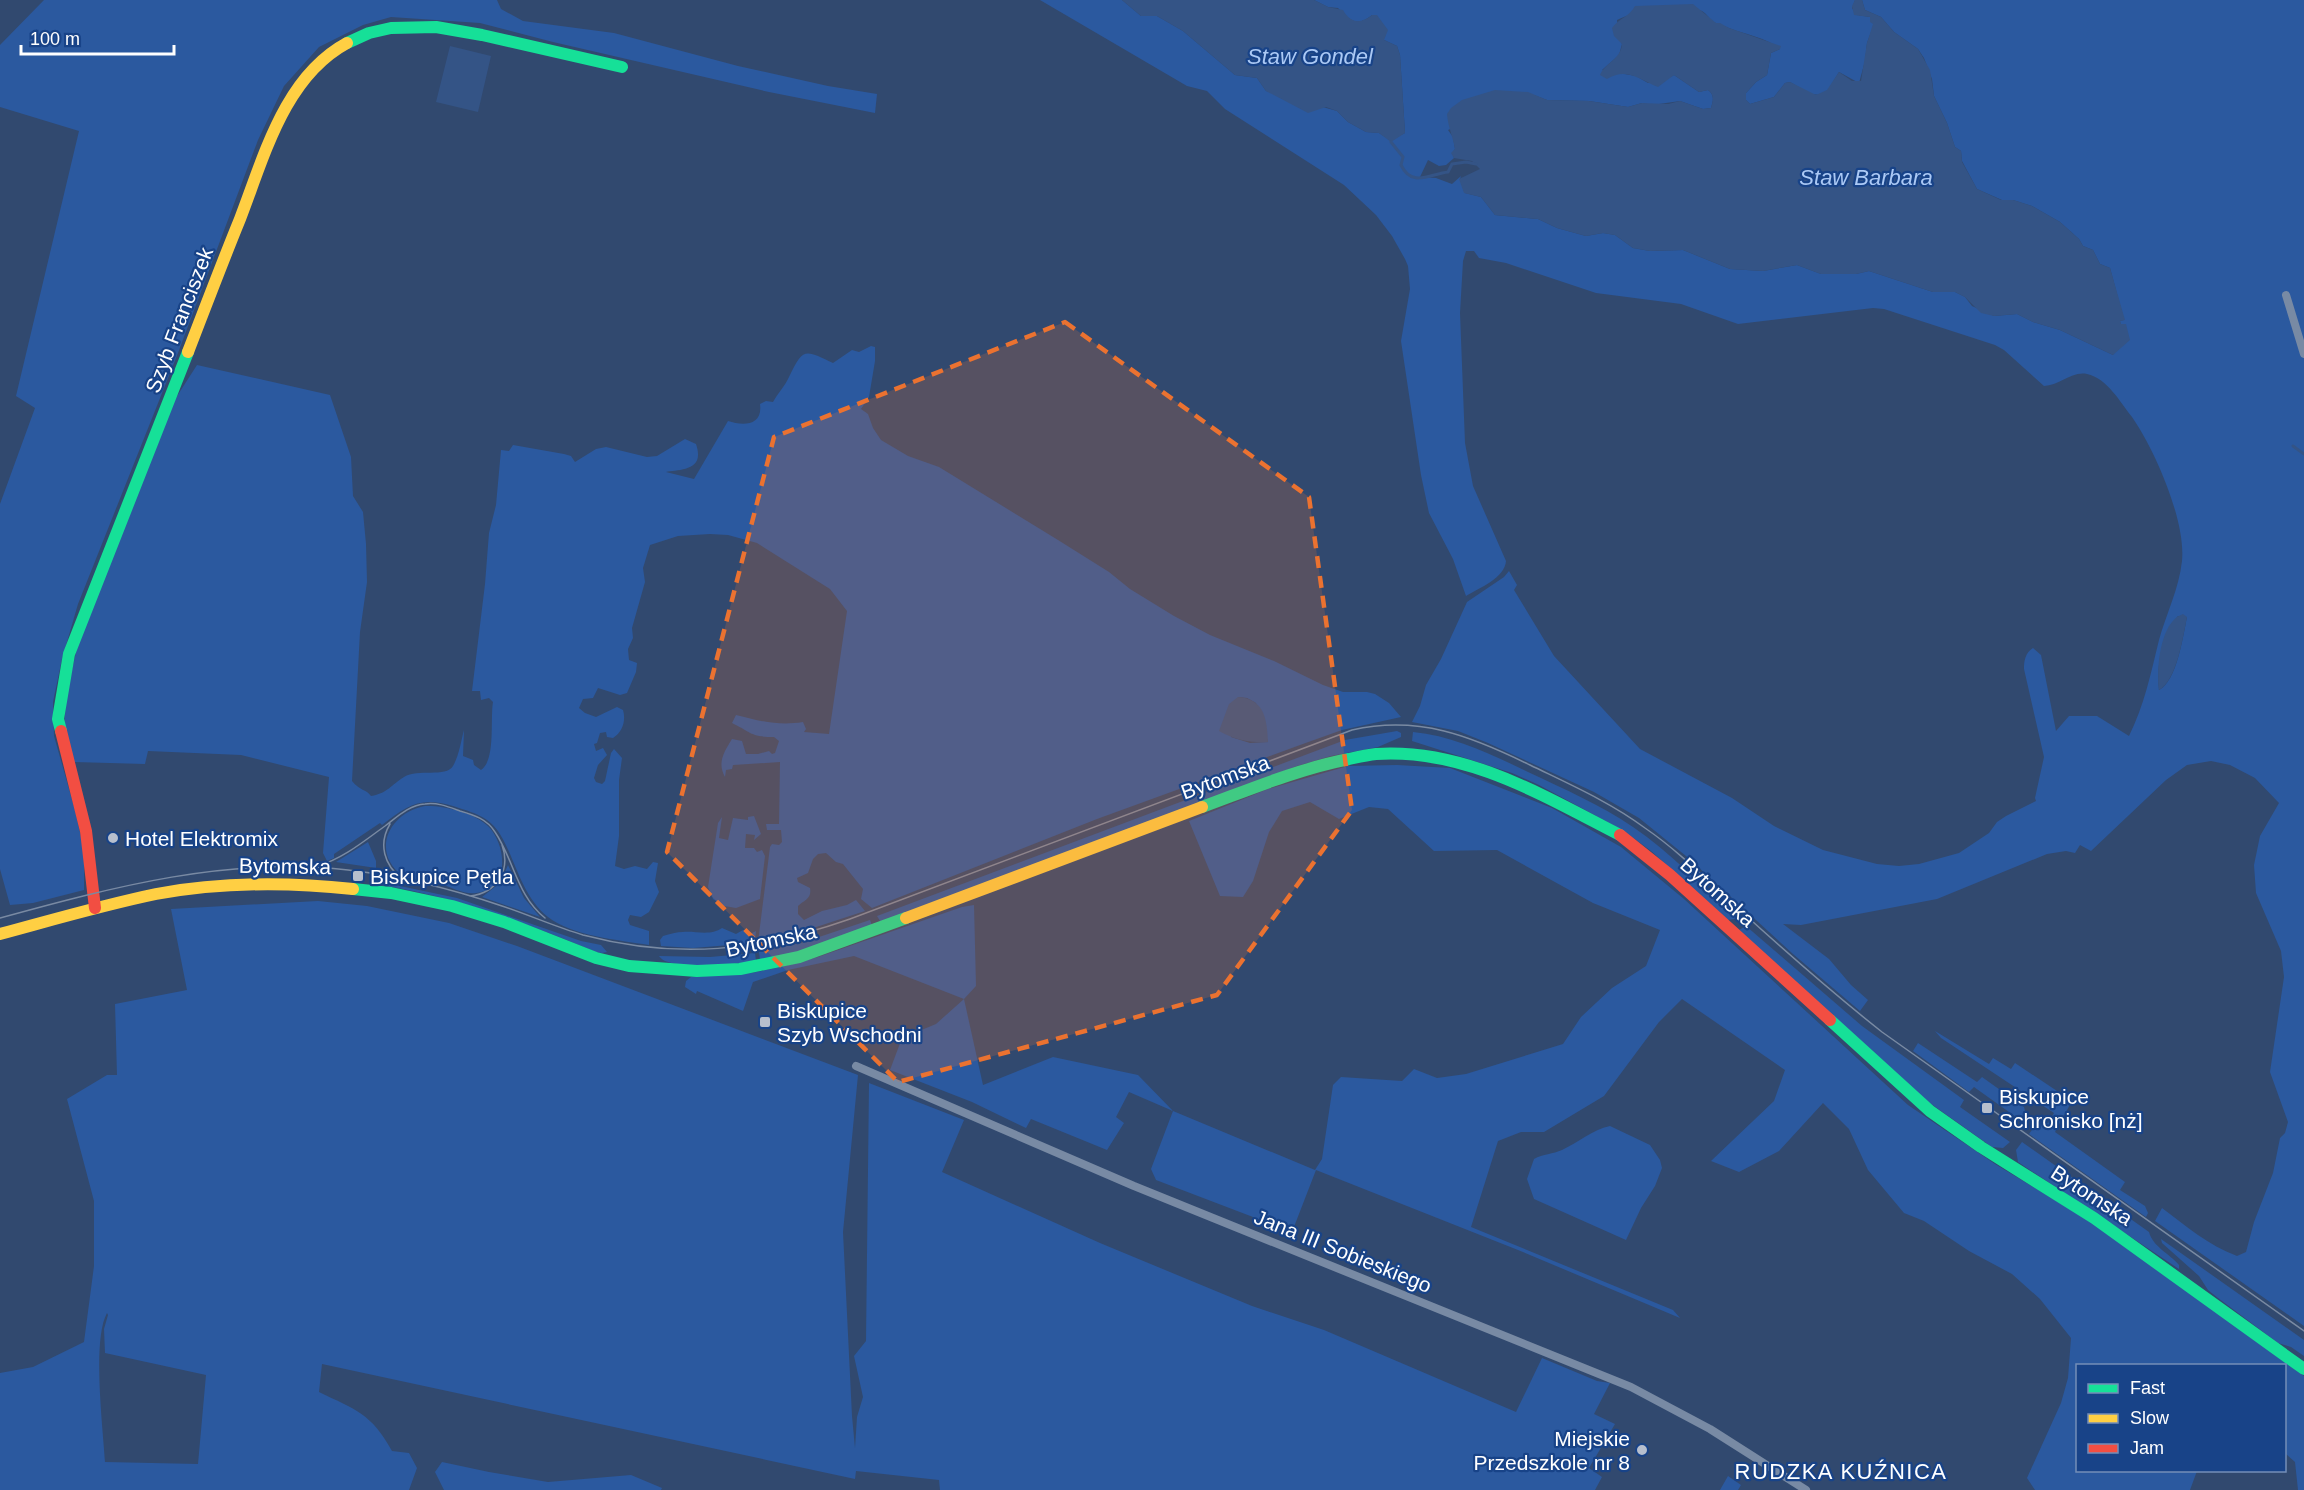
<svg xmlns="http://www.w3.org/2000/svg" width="2304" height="1490" font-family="Helvetica,sans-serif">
<rect width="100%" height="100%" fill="#31496f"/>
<!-- green -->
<path fill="#2b599f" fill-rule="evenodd" d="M 44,0 L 497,0 L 501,9 L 523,21 L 614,33 L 738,66 L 828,86 L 877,94 L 875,113 L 769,92 L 553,42 L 480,23 L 391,17 L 363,25 L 319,47 L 284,86 L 258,140 L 178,353 L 78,604 L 62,659 L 53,702 L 54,736 L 75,810 L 84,850 L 84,890 L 33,903 L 10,905 L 0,869 L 0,504 L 35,408 L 16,396 L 79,131 L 0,107 L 0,45 Z
M 1040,0 L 1122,0 L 1141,16 L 1157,16 L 1183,31 L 1235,75 L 1257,78 L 1266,91 L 1337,111 L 1348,122 L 1366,132 L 1379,133 L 1387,138 L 1397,137 L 1405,133 L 1400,55 L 1397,46 L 1384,40 L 1372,15 C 1356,28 1350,20 1338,8 L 1328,7 L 1314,0 L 1855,0 L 1852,8 L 1857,15 L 1870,17 L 1874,24 L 1867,43 L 1865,61 L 1859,83 L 1839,72 L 1828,90 L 1820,95 L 1811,94 L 1790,82 L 1785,83 L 1774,97 L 1750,104 L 1746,100 L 1746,93 L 1756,82 L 1767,75 L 1771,53 L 1780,49 C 1766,37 1746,35 1729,28 C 1725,26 1716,24 1712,21 C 1708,17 1707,14 1702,11 C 1673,0 1644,8 1617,20 L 1619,39 L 1622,44 L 1619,55 L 1602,70 L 1636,76 L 1648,83 L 1665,80 L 1674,75 L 1699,92 L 1708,90 C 1715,95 1713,101 1711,108 L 1703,109 L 1680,101 L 1652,105 L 1642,103 L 1628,107 L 1589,101 L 1547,100 L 1534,95 L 1448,130 L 1453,137 L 1455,149 L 1452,153 L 1454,158 L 1446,165 L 1439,166 L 1428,160 L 1420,177 L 1436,178 L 1452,184 L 1461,176 L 1460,179 L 1465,193 L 1481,197 L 1495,215 L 1538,219 L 1557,228 L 1586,236 L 1603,233 L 1615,235 L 1633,248 L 1650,251 L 1683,250 L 1730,269 L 1763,271 L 1797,265 L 1821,274 L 1856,274 L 1869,271 L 1933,292 L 1955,292 L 1965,297 L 1972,306 L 1994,316 L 2017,314 L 2033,322 L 2060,330 L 2113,355 L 2121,325 L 2120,321 L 2124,320 L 2110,268 L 2100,264 L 2093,250 L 2083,246 L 2079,239 L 2060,222 L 2032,206 L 2013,200 L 2002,200 L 1977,189 L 1962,161 L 1961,151 L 1955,147 L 1947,123 L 1934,96 L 1932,79 L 1924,58 L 1918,49 L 1894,32 L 1881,17 L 1865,10 L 1862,0 L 2304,0 L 2304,1326 L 2155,1221 L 2162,1208 C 2186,1226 2208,1245 2237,1256 L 2246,1252 L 2254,1222 L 2273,1173 L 2280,1138 L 2285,1133 L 2288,1122 L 2270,1072 L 2284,977 L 2281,951 L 2256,893 L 2254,865 L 2260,836 L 2279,803 L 2255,778 L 2230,765 L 2211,761 L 2187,765 L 2166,780 L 2091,851 L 2080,845 L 2075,853 L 2066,851 L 2047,854 L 1937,899 L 1801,925 L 1783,924 L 1829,959 L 1851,985 L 1868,1000 L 1860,1011 L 1793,954 L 1686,856 L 1639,818 L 1594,792 L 1488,743 L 1458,731 L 1412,722 L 1420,706 L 1426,685 L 1441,659 L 1467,602 L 1504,577 L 1509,571 L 1517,585 L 1514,590 L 1554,656 L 1640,749 L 1732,798 L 1774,826 L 1823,850 L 1877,864 L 1899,866 L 1919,864 L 1959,853 L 1989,833 L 1997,822 L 2006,816 L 2036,801 L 2035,798 L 2044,757 L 2024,669 C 2024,661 2025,653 2033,648 L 2041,655 L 2056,731 L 2069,716 L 2097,716 L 2129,736 C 2144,706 2151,673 2159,640 C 2166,614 2179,589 2182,561 C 2186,521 2155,450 2132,417 C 2120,402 2107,378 2087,374 C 2071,371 2059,386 2044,386 L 2004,350 L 1995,345 L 1884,309 L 1873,308 L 1738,324 L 1681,304 L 1596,293 L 1506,263 L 1479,258 L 1474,251 L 1466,251 L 1463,261 L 1460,313 L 1465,443 L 1473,486 L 1506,561 C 1505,578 1479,588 1466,596 L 1453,559 L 1429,513 L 1421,475 L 1401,341 L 1410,289 L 1408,266 L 1405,259 L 1392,236 L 1376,215 L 1344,185 L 1225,109 L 1207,91 L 1187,86 ZM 2178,616 L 2187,617 C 2183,636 2177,681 2159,690 C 2156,665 2162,636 2178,616 Z
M 871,346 L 875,347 L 875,361 L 869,397 L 861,409 L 868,414 L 873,428 L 881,440 L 908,456 L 939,467 L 1058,540 L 1109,572 L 1130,589 L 1174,616 L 1210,635 L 1274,661 L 1323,685 L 1343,692 L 1367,692 L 1375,694 L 1389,703 L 1401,717 L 1342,730 L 1300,745 L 1097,819 L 872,908 L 861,899 L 863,889 L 843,864 L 836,862 L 826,853 L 818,854 L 813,859 L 808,873 L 797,878 L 798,882 L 810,888 C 812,899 804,900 798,906 L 798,914 L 804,920 L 822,911 L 847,905 L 856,900 L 865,911 L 798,933 L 758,942 L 770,847 L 772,844 L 779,845 L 782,842 L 781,830 L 767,830 L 766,824 L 779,824 L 780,762 L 733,765 L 732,769 L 726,770 L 725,777 C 717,763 724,752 732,739 L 742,741 L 746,754 L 758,754 L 769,751 L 772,754 L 775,753 L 779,741 L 774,737 C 750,737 751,732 732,723 L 736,715 C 759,721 779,726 803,722 L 806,729 L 804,732 L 829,734 L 847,611 L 830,589 L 757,543 L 728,535 L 710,534 L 678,536 L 650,545 L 643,568 L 645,582 L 632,628 L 633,638 L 628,649 L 629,660 L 637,663 L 636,672 L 627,693 L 620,695 L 598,688 L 593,698 L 583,699 L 579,708 L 585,713 L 596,717 L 617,707 L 623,710 C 626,720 623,732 613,738 L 607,737 L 606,732 L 600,733 L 597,743 L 594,744 L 596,751 L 603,748 L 607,755 L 598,765 L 594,778 L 596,782 L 602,784 L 605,781 L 611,753 L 614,749 L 622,758 L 619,780 L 619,836 L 615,866 L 624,869 L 635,866 L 647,869 L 653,862 L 658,863 L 655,881 L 659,892 L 649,912 L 641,917 L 630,915 L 628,920 L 630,925 L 649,931 L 649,945 C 618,940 573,936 548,917 C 515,891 513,838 487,820 C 477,813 465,810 453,806 C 421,796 407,805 382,825 L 380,823 L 334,854 L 334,858 L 327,861 L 323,853 L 329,777 L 241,755 L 148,751 L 145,764 L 74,762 L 64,732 L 66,697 L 80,634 L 170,407 L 197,365 L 330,395 L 351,457 L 353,496 L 363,512 L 366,544 L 367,582 L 360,632 L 352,781 C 360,791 366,789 371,796 C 388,793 391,785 404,777 C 418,768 446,778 453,766 C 459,756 461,741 464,730 L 463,756 L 473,760 L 474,765 L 481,770 C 496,760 490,720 493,702 L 489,698 L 481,700 L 480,691 L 472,691 L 485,584 L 489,533 L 496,505 L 501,450 L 509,451 L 513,445 L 564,454 L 571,456 L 575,462 L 596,449 L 606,447 L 647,457 L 657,456 L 685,439 L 696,444 C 697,447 698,451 698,454 C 699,471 676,470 666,472 L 694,479 L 728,421 C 743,426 763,426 760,404 L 766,401 L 773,402 C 778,393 785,386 789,377 C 803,348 804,349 833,363 L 852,350 L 859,352 ZM 1238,697 L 1247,698 L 1256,703 L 1268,742 L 1250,743 L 1231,737 Z
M 1397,731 L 1401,733 L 1401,737 L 1378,747 L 1331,756 L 1297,766 L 882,924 L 877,916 L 1345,740 Z
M 1413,732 C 1454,736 1491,754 1528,772 C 1564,789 1601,805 1633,827 C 1671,853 1703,887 1736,917 L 1735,919 L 1728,920 L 1651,851 L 1624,831 L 1539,785 L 1512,773 L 1412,741 Z
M 1397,765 L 1450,768 L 1552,808 L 1621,847 L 1684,899 L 1908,1105 L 1995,1164 L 2101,1228 L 2304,1376 L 2304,1490 L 2298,1490 L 2295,1462 L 2285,1453 L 2284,1366 L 2078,1366 L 2078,1470 L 2197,1471 L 2190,1490 L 2035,1490 L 2027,1478 L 2061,1403 L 2068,1378 L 2071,1338 L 2040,1299 L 2012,1274 L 1969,1251 L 1924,1221 L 1904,1213 L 1868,1170 L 1849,1129 L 1823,1103 L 1779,1151 L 1739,1172 L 1711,1161 L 1774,1101 L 1785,1070 L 1682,999 L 1659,1022 L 1604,1096 L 1544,1132 L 1521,1132 L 1498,1141 L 1471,1227 L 1673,1310 L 1680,1318 L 1518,1250 L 1316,1170 L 1292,1232 L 1156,1180 L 1151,1169 L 1173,1111 L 1129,1092 L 1116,1117 L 1124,1123 L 1107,1150 L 1031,1119 L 1026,1128 L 972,1102 L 890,1070 L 902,1038 L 936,1024 L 964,999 L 854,956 L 788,970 L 753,982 L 743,1011 L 697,991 L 696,994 L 685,987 L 686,981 L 691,977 L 751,973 L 781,967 L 818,957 L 962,907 L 974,905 L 976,986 L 964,999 L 983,1085 L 1053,1057 L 1138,1075 L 1173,1111 L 1315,1170 L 1322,1159 L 1333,1085 L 1341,1077 L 1402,1081 L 1414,1069 L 1437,1078 L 1466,1074 L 1563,1044 L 1581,1017 L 1612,988 L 1646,966 L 1660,930 L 1593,903 L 1497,850 L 1434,851 L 1388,809 L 1369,807 L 1339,819 L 1310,802 L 1282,811 L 1269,832 L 1253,881 L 1243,897 L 1220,896 L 1189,821 L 1268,789 L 1348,766 Z
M 425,806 C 443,805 476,813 489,827 C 507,847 510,889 476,893 C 465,895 451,887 440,884 C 428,881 416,880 404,877 C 370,853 388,813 425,806 Z
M 754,816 L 761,834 L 754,840 L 755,835 L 746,834 L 745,848 L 754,848 L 757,852 L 762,850 L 765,856 L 760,899 L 736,908 L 724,906 L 713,899 L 708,887 L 718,823 L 722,817 L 719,838 L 728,840 L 733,818 L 748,820 L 748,817 Z
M 368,842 L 376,861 L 376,868 L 336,862 Z
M 508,865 L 524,898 L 540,917 L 482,897 L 500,883 Z
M 381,882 L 457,898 L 581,941 L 601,945 L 607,952 L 602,953 L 596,952 C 526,923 456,897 381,885 Z
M 318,901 L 367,906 L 449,923 L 517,946 L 858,1075 L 843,1232 L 852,1416 L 855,1448 L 857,1417 L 863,1397 L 854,1356 L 866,1341 L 869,1083 L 964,1120 L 942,1172 L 1100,1243 L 1252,1306 L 1324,1330 L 1516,1412 L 1542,1358 L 1597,1381 L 1610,1383 L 1594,1414 L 1615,1424 L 1589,1468 L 1602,1477 L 1595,1490 L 940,1490 L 939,1480 L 856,1471 L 855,1479 L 322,1364 L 319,1392 C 356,1410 371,1413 392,1451 L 409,1453 L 417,1468 L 409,1490 L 0,1490 L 0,1373 L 33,1367 L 84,1342 L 94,1266 L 94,1201 L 67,1099 L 107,1075 L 117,1075 L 115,1004 L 187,990 L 171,909 ZM 107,1313 L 108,1315 L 104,1329 L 105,1353 L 206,1375 L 198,1464 L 105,1462 C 103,1428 92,1340 107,1313 Z
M 870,920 L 872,925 C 834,941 800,953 760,960 L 759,952 L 801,943 Z
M 1746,926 L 1862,1026 L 1964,1100 L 1960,1107 L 2010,1142 L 2003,1148 L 1992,1147 L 1927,1101 L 1739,930 Z
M 722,928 L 736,934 L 743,930 L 750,934 L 756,931 L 755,943 L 693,948 L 661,946 L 660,940 L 663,936 C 670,934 677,932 683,932 C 696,931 711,936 722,928 Z
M 755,953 L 756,961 C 738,964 669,972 659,956 L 710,957 Z
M 1935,1031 L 1989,1064 L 1993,1058 L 2011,1069 L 2015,1063 L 2072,1101 L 2055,1132 L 2125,1182 L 2120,1190 L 2145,1206 L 2148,1213 L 2146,1217 L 2029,1134 L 2039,1120 L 2048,1123 L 2054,1113 L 1941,1038 Z
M 1918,1043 L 1977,1082 L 1982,1077 L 2024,1107 L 2026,1115 L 2023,1122 L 1974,1087 L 1969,1092 L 1913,1051 Z
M 1610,1126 L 1650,1145 L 1660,1160 L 1662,1168 L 1655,1186 L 1641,1208 L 1626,1240 L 1534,1199 L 1527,1179 L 1534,1159 C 1543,1154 1553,1154 1562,1150 C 1579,1142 1592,1130 1610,1126 Z
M 2022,1142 L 2149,1232 C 2153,1247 2169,1253 2179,1265 L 2179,1269 L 2018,1162 L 2016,1150 Z
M 2161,1239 L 2304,1340 L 2304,1356 L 2291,1347 L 2278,1343 L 2218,1298 L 2208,1290 L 2199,1276 L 2162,1243 Z
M 442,1462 L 489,1472 L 548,1482 L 631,1475 L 662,1488 L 661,1490 L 444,1490 L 435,1472 Z
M 1728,1476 L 1741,1485 L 1738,1490 L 1720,1490 Z"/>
<!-- water -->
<path fill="#345486" d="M 1122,0 L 1314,0 L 1328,7 L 1343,10 C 1351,24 1361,24 1372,15 L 1377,15 L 1388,30 L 1384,40 L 1397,46 L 1400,55 L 1405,133 L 1391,142 L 1379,133 L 1366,132 L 1348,122 L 1337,111 L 1326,107 L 1308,113 L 1266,91 L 1257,78 L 1235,75 L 1183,31 L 1157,16 L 1141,16 Z
M 1855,0 L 1862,0 L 1865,10 L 1881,17 L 1894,32 L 1918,49 L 1930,70 L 1934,96 L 1947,123 L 1955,147 L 1961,151 L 1962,162 L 1977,189 L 2001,200 L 2013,200 L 2032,206 L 2060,222 L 2079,239 L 2083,246 L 2093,250 L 2100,264 L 2110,268 L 2125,320 L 2120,321 L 2121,324 L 2126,324 L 2130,340 L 2113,355 L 2060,330 L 2033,322 L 2017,314 L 1994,316 L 1981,313 L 1965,297 L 1955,292 L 1933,292 L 1869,271 L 1856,274 L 1821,274 L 1797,265 L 1763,271 L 1730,269 L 1683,250 L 1650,251 L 1633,248 L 1615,235 L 1603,233 L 1586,236 L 1557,228 L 1538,219 L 1495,215 L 1481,197 L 1464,193 L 1459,179 L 1480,169 L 1472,161 L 1454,158 L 1451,153 L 1455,149 C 1453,137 1448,127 1447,114 L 1451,108 L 1462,100 L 1495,90 L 1528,92 L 1547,100 L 1589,101 L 1628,107 L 1642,103 L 1668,104 L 1680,101 L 1703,109 L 1711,108 C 1713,101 1715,95 1708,90 L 1699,92 L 1674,75 L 1658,87 C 1639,79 1626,67 1607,79 L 1600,75 C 1605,63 1621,59 1622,44 L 1614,36 L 1612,28 C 1619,18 1629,17 1635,6 L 1693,4 L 1716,23 L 1720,23 L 1729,28 L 1781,46 L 1780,49 L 1771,53 L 1767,75 L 1756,82 L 1746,93 L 1746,100 L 1750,104 L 1774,97 L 1785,83 L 1790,82 L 1816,95 L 1827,90 L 1839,72 L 1852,81 L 1861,81 L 1867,43 L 1873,24 L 1870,22 L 1870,17 L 1854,15 L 1852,6 Z
M 450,46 L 491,56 L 478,112 L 436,102 Z
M 2183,614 L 2187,617 C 2183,636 2177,680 2159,690 C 2156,670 2160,621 2183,614 Z
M 1238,697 C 1265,699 1267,720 1268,742 C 1250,743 1235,740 1219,731 L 1229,704 Z"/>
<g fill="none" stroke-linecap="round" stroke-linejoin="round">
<!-- stream -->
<path stroke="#345486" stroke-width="3" d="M 1391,142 L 1403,157 L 1401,165 C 1412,188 1430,174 1448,172 L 1452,164 L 1466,162 L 1476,164
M 2293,446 L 2304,454"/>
<!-- street -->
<path stroke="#788aa4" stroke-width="8" d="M 2286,295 L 2304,354
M 856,1066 L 1134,1186 L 1631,1387 L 1710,1429 L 1806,1490"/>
<!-- fast -->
<path stroke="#16e098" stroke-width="12" d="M 347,43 L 369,33 L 391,28 L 436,27 L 482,35 L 622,67
M 61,731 L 58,719 L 69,654 L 188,352
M 1202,807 C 1251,789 1298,769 1349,759 C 1358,757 1367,755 1376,754 C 1465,748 1544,796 1620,835
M 353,889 L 391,893 L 452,906 L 504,922 L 596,958 L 629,966 L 697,971 L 740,969 L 799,957 L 906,918
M 1830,1020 L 1930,1111 L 1981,1147 L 2094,1218 L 2304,1369"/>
<!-- slow -->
<path stroke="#ffcf43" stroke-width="12" d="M 188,352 C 205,308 222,263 240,219 C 264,157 284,77 347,43
M 906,918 L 1202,807
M 0,934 C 52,920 103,905 156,894 C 221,882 288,882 353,889"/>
<!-- jam -->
<path stroke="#f24e42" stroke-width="12" d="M 61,731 L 86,831 L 95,908
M 1620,835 L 1670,875 L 1830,1020"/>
<!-- tram -->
<path stroke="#798aa3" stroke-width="1.5" d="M 390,824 C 378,844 384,865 402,879
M 318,866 C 344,858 364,841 385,826 C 397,817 409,805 425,804 C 437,802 449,807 460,811 C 474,815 487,819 495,832 C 514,860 517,896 545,918
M 470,896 C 497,893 511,870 502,845
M 0,918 C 113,887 229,856 348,870 C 400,876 452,889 502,906 C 529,915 556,927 583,935 C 678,960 759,951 850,919 L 1352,730 C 1419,715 1471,736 1530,765 C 1569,784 1610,802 1645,828 C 1680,852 1710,883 1741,911 C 1787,953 1834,994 1882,1032 L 2304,1331"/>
</g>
<!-- marked area -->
<path fill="#eb7230" fill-opacity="0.2" stroke="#eb7230" stroke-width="4.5" stroke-dasharray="12 8" stroke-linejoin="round" d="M 1065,322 L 1309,497 L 1352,810 L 1217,995 L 898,1082 L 667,852 L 774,437 Z"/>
<!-- markers -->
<g fill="#b7bfcd" stroke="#184388" stroke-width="2">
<circle cx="113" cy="838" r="6"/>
<rect x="352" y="870" width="12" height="12" rx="3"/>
<rect x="759" y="1016" width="12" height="12" rx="3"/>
<rect x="1981" y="1102" width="12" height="12" rx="3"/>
<circle cx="1642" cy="1450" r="6"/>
</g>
<g text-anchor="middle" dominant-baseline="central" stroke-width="4.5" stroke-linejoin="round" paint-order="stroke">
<!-- street labels -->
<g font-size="21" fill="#fff" stroke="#184388">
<text transform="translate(179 320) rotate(-69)">Szyb Franciszek</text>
<text transform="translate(1225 777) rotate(-20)">Bytomska</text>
<text transform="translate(285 866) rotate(1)">Bytomska</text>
<text transform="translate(1718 892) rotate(42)">Bytomska</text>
<text transform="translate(771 940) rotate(-12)">Bytomska</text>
<text transform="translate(2092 1195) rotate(33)">Bytomska</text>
<text transform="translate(1343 1251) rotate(22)">Jana III Sobieskiego</text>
</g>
<!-- poi labels -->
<g font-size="21" fill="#fff" stroke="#184388" text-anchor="start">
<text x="125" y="838">Hotel Elektromix</text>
<text x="370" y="876">Biskupice Pętla</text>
<text x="777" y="1010">Biskupice<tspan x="777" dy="24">Szyb Wschodni</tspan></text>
<text x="1999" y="1096">Biskupice<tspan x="1999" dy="24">Schronisko [nż]</tspan></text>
<text x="1630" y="1438" text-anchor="end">Miejskie<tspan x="1630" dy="24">Przedszkole nr 8</tspan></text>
</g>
<!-- water labels -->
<g font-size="22" font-style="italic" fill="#abc9f5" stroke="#184388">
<text x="1310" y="56">Staw Gondel</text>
<text x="1866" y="177">Staw Barbara</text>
</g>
<!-- neighbourhood labels -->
<g font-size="22" letter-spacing="1.5" fill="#fff" stroke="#184388">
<text x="1841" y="1471">RUDZKA KUŹNICA</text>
</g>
</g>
<!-- legend -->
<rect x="2076" y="1364" width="210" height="108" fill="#184388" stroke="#748eb8" stroke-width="1.5"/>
<rect x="2088" y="1384" width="30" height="9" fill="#16e098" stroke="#748eb8" stroke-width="1.5"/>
<text x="2130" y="1394" font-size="18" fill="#ffffff">Fast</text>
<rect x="2088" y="1414" width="30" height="9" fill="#ffcf43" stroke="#748eb8" stroke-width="1.5"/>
<text x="2130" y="1424" font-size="18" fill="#ffffff">Slow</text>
<rect x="2088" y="1444" width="30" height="9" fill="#f24e42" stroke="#748eb8" stroke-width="1.5"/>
<text x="2130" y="1454" font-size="18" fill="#ffffff">Jam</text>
<!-- scale -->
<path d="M21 45v9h153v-9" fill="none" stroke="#ffffff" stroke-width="3"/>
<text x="30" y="45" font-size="18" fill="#ffffff" stroke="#184388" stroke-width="4.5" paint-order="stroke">100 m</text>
</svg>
